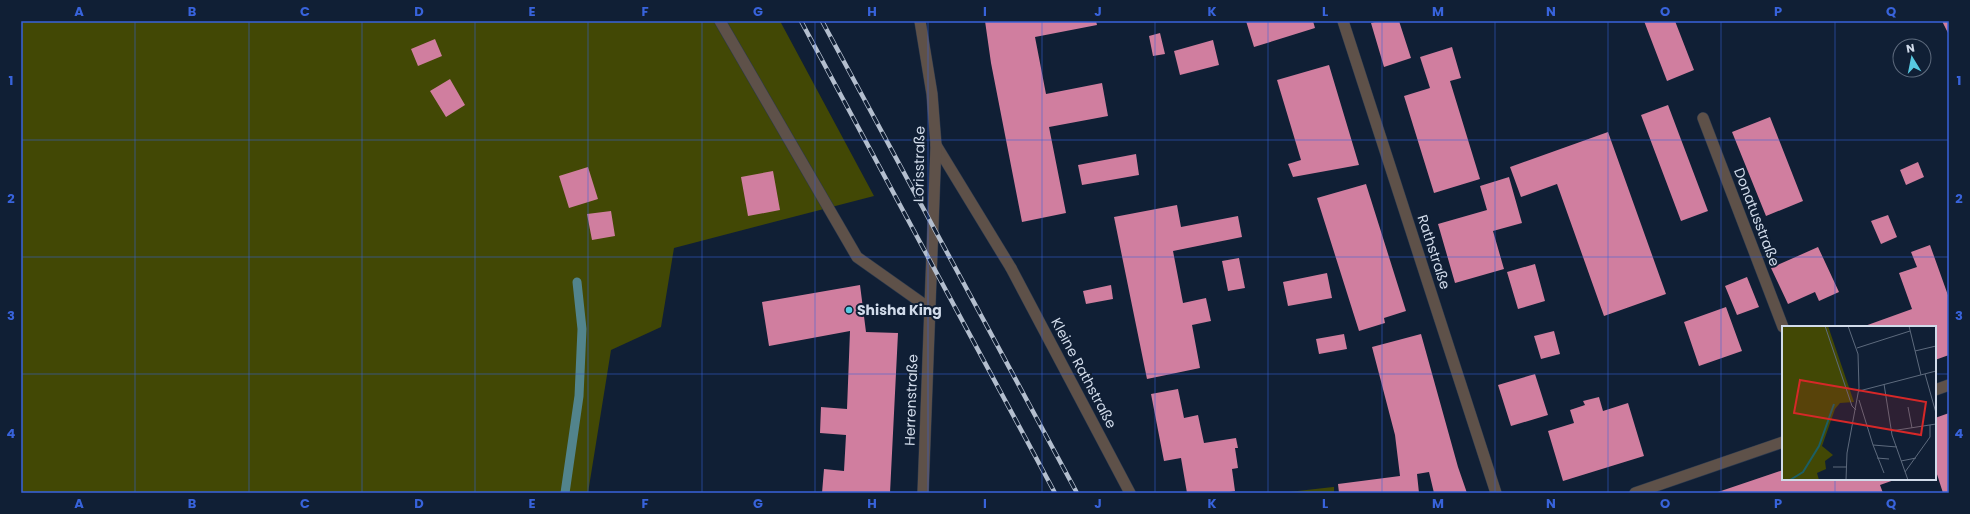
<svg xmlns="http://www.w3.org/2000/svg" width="1970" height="514" font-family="Poppins,sans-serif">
<rect width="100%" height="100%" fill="#101f35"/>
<!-- green -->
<path fill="#424805" d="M 21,21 L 780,21 L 874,196 L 674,248 L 661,327 L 611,350 L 588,493 L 21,493 Z
M 1334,487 L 1334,493 L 1280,493 L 1333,487 Z"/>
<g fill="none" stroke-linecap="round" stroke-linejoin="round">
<!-- stream -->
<path stroke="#52848c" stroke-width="9" d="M 565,493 L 579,396 L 582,329 L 577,282"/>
</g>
<!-- building -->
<path fill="#d07e9f" d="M 985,21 L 1096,21 L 1097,25 L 1035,37 L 1046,94 L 1102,83 L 1108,116 L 1049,127 L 1066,213 L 1022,222 L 991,63 Z
M 1246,21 L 1313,21 L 1315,28 L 1254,47 Z
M 1378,21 L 1399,21 L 1411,58 L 1384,67 L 1371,23 Z
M 1644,21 L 1675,21 L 1694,70 L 1667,81 Z
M 1942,21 L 1949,21 L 1949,35 Z
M 1160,33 L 1165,54 L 1153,56 L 1149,36 Z
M 435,39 L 442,56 L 418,66 L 411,49 Z
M 1213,40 L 1219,65 L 1180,75 L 1174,51 Z
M 1452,47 L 1461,78 L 1450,81 L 1480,179 L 1434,193 L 1404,96 L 1430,88 L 1420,57 Z
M 1329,65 L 1359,165 L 1293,177 L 1288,164 L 1301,160 L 1277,80 Z
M 450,79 L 465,105 L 446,117 L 430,91 Z
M 1668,105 L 1708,211 L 1681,221 L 1641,115 Z
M 1770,117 L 1803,201 L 1766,216 L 1732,132 Z
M 1608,132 L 1666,294 L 1604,316 L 1557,184 L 1521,197 L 1510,167 Z
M 1136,154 L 1139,175 L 1082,185 L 1078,165 Z
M 1918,162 L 1924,177 L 1906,185 L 1900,170 Z
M 588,167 L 598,199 L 569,208 L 559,176 Z
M 773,171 L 780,210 L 748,216 L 741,177 Z
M 1509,177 L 1522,223 L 1493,231 L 1504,269 L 1455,283 L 1438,224 L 1487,210 L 1480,186 Z
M 1366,184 L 1406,311 L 1384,318 L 1385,323 L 1359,331 L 1317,198 Z
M 1177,205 L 1181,227 L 1238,216 L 1242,237 L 1173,251 L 1183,303 L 1206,298 L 1211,321 L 1192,325 L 1200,368 L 1147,379 L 1114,217 Z
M 611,211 L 615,236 L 592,240 L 587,214 Z
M 1888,215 L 1897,237 L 1881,244 L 1871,221 Z
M 1930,245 L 1949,298 L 1949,355 L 1935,360 L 1935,327 L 1862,327 L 1912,309 L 1899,273 L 1917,267 L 1911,252 Z
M 1818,247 L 1839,292 L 1819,301 L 1815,292 L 1788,304 L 1771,268 Z
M 1239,258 L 1245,288 L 1228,291 L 1222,261 Z
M 1535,264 L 1545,301 L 1518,309 L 1507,272 Z
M 1327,273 L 1332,298 L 1288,306 L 1283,282 Z
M 1747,277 L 1759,307 L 1737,315 L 1725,286 Z
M 860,285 L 866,332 L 898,333 L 890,493 L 822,493 L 824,469 L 844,471 L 846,435 L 820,433 L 821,407 L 847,409 L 850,331 L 769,346 L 762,302 Z
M 1111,285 L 1113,299 L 1086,304 L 1083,291 Z
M 1726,307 L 1742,351 L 1699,366 L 1684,322 Z
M 1554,331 L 1560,354 L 1541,359 L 1534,336 Z
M 1344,334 L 1347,349 L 1319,354 L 1316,339 Z
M 1421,334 L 1458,467 L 1467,493 L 1434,493 L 1429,472 L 1417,474 L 1419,493 L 1339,493 L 1338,484 L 1400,476 L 1395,435 L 1372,347 Z
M 1535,374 L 1548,415 L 1511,426 L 1498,385 Z
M 1178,389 L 1184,418 L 1198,415 L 1204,443 L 1236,438 L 1238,448 L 1235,448 L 1238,468 L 1232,469 L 1235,491 L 1224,493 L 1187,493 L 1181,458 L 1164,461 L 1151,394 Z
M 1599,397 L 1603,411 L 1628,403 L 1644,456 L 1563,481 L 1548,431 L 1574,423 L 1570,410 L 1585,405 L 1583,401 Z
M 1949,413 L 1949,493 L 1943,493 L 1935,468 L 1935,418 Z
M 1783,470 L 1783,479 L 1897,479 L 1880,485 L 1883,493 L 1715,493 Z"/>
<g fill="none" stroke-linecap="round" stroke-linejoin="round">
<!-- service casing -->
<g stroke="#2b394e" stroke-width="12">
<path id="service" d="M 720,21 L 857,257 L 929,308
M 936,145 L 1011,268"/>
</g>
<!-- minor casing -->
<g stroke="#2b394e" stroke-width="12">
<path id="minor" d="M 1343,21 L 1496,493
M 1703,118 L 1783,327
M 1011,268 L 1130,493
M 1935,390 L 1949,385
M 1635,493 L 1783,442"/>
</g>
<!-- tertiary casing -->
<g stroke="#2b394e" stroke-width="12">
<path id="tertiary" d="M 920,21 L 932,94 L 936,145 L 923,493"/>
</g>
<!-- service -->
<use href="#service" stroke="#5e5149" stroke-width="11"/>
<!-- minor -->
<use href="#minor" stroke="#5e5149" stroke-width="11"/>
<!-- tertiary -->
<use href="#tertiary" stroke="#5e5149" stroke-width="11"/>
<!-- rail casing -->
<g stroke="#b3bece" stroke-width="4.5">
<path id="rail" d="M 801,21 L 1055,493
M 822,21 L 1077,493"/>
</g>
<!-- rail -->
<use href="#rail" stroke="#101f35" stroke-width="3" stroke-dasharray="9" stroke-linecap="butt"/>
</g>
<!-- grid -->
<path fill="none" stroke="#3863db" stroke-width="1" stroke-opacity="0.55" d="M 135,21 L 135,493M 249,21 L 249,493M 362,21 L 362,493M 475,21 L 475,493M 588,21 L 588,493M 702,21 L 702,493M 815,21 L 815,493M 928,21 L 928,493M 1042,21 L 1042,493M 1155,21 L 1155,493M 1268,21 L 1268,493M 1382,21 L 1382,493M 1495,21 L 1495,493M 1608,21 L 1608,493M 1721,21 L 1721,493M 1835,21 L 1835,327M 21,140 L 1949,140M 21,257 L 1949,257M 21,374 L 1783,374M 1935,374 L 1949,374M 1835,479 L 1835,493"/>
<!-- markers -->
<circle fill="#57c9e2" stroke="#101f35" stroke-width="1.5" cx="849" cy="310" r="4"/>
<g text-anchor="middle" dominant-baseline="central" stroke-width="4" stroke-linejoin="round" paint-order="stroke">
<!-- street labels -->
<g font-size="14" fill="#d1dbea" stroke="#101f35">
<text transform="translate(919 164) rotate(-89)">Lorisstraße</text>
<text transform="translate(1757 217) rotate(69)">Donatusstraße</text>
<text transform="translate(1434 252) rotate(72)">Rathstraße</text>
<text transform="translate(1084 373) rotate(62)">Kleine Rathstraße</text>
<text transform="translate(911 400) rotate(-88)">Herrenstraße</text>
</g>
<!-- poi labels -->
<g font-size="14" font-weight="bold" fill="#d1dbea" stroke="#101f35" text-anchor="start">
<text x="857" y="310">Shisha King</text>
</g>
</g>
<!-- overview -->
<g transform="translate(1782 326)">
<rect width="154" height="154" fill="#101f35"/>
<path d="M 0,0 L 46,0 L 72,76 L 58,77 L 53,83 L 40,120 L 51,129 L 43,135 L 44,143 L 35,147 L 37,154 L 0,154 Z" fill="#424805"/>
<path fill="none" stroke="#1c5e64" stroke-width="2" d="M 8,154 L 21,146 L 37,120 L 52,78"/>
<path fill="none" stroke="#5d6a7d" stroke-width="1" d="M 43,0 L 70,80 L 74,84M 127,0 L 139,49M 75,22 L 128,5M 133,25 L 154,20M 143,48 L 154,87M 102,58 L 110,109 L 126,154M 77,65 L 154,45M 77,74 L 91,119 L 115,121M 126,81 L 130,102M 109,105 L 154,98M 91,119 L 102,147M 95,132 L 107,133M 119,135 L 134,132M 51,141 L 64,141M 123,146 L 148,111 L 148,99M 64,154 L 65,127 L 77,62 L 76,28 L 66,0"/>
<path fill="#d62828" fill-opacity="0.15" stroke="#d62828" stroke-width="2" d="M 18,54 L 144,76 L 139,109 L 12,87 Z"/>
<rect width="154" height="154" fill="none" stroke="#d1dbea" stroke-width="2"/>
</g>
<!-- border -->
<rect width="1970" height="514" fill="none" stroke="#101f35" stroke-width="44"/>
<!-- north arrow -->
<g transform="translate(1912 58) rotate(350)"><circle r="19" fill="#101f35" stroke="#5d6a7d"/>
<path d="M0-3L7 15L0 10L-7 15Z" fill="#57c9e2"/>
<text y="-6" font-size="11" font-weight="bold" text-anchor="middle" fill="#d1dbea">N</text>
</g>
<rect x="22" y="22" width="1926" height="470" fill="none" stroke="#3863db" stroke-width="1.5"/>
<g font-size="13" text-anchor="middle" font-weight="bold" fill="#3863db">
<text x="79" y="16">A</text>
<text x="192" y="16">B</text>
<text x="305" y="16">C</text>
<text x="419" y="16">D</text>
<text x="532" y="16">E</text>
<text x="645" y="16">F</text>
<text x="758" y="16">G</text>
<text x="872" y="16">H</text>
<text x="985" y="16">I</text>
<text x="1098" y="16">J</text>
<text x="1212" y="16">K</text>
<text x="1325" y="16">L</text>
<text x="1438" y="16">M</text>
<text x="1551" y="16">N</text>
<text x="1665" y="16">O</text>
<text x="1778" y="16">P</text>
<text x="1891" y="16">Q</text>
<text x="11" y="85">1</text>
<text x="1959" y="85">1</text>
<text x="11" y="203">2</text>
<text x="1959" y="203">2</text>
<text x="11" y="320">3</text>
<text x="1959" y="320">3</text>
<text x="11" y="438">4</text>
<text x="1959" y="438">4</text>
<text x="79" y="508">A</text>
<text x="192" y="508">B</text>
<text x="305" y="508">C</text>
<text x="419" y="508">D</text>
<text x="532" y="508">E</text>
<text x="645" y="508">F</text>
<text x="758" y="508">G</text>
<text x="872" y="508">H</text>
<text x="985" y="508">I</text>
<text x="1098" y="508">J</text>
<text x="1212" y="508">K</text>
<text x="1325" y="508">L</text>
<text x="1438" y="508">M</text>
<text x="1551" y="508">N</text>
<text x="1665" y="508">O</text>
<text x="1778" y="508">P</text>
<text x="1891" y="508">Q</text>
</g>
</svg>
